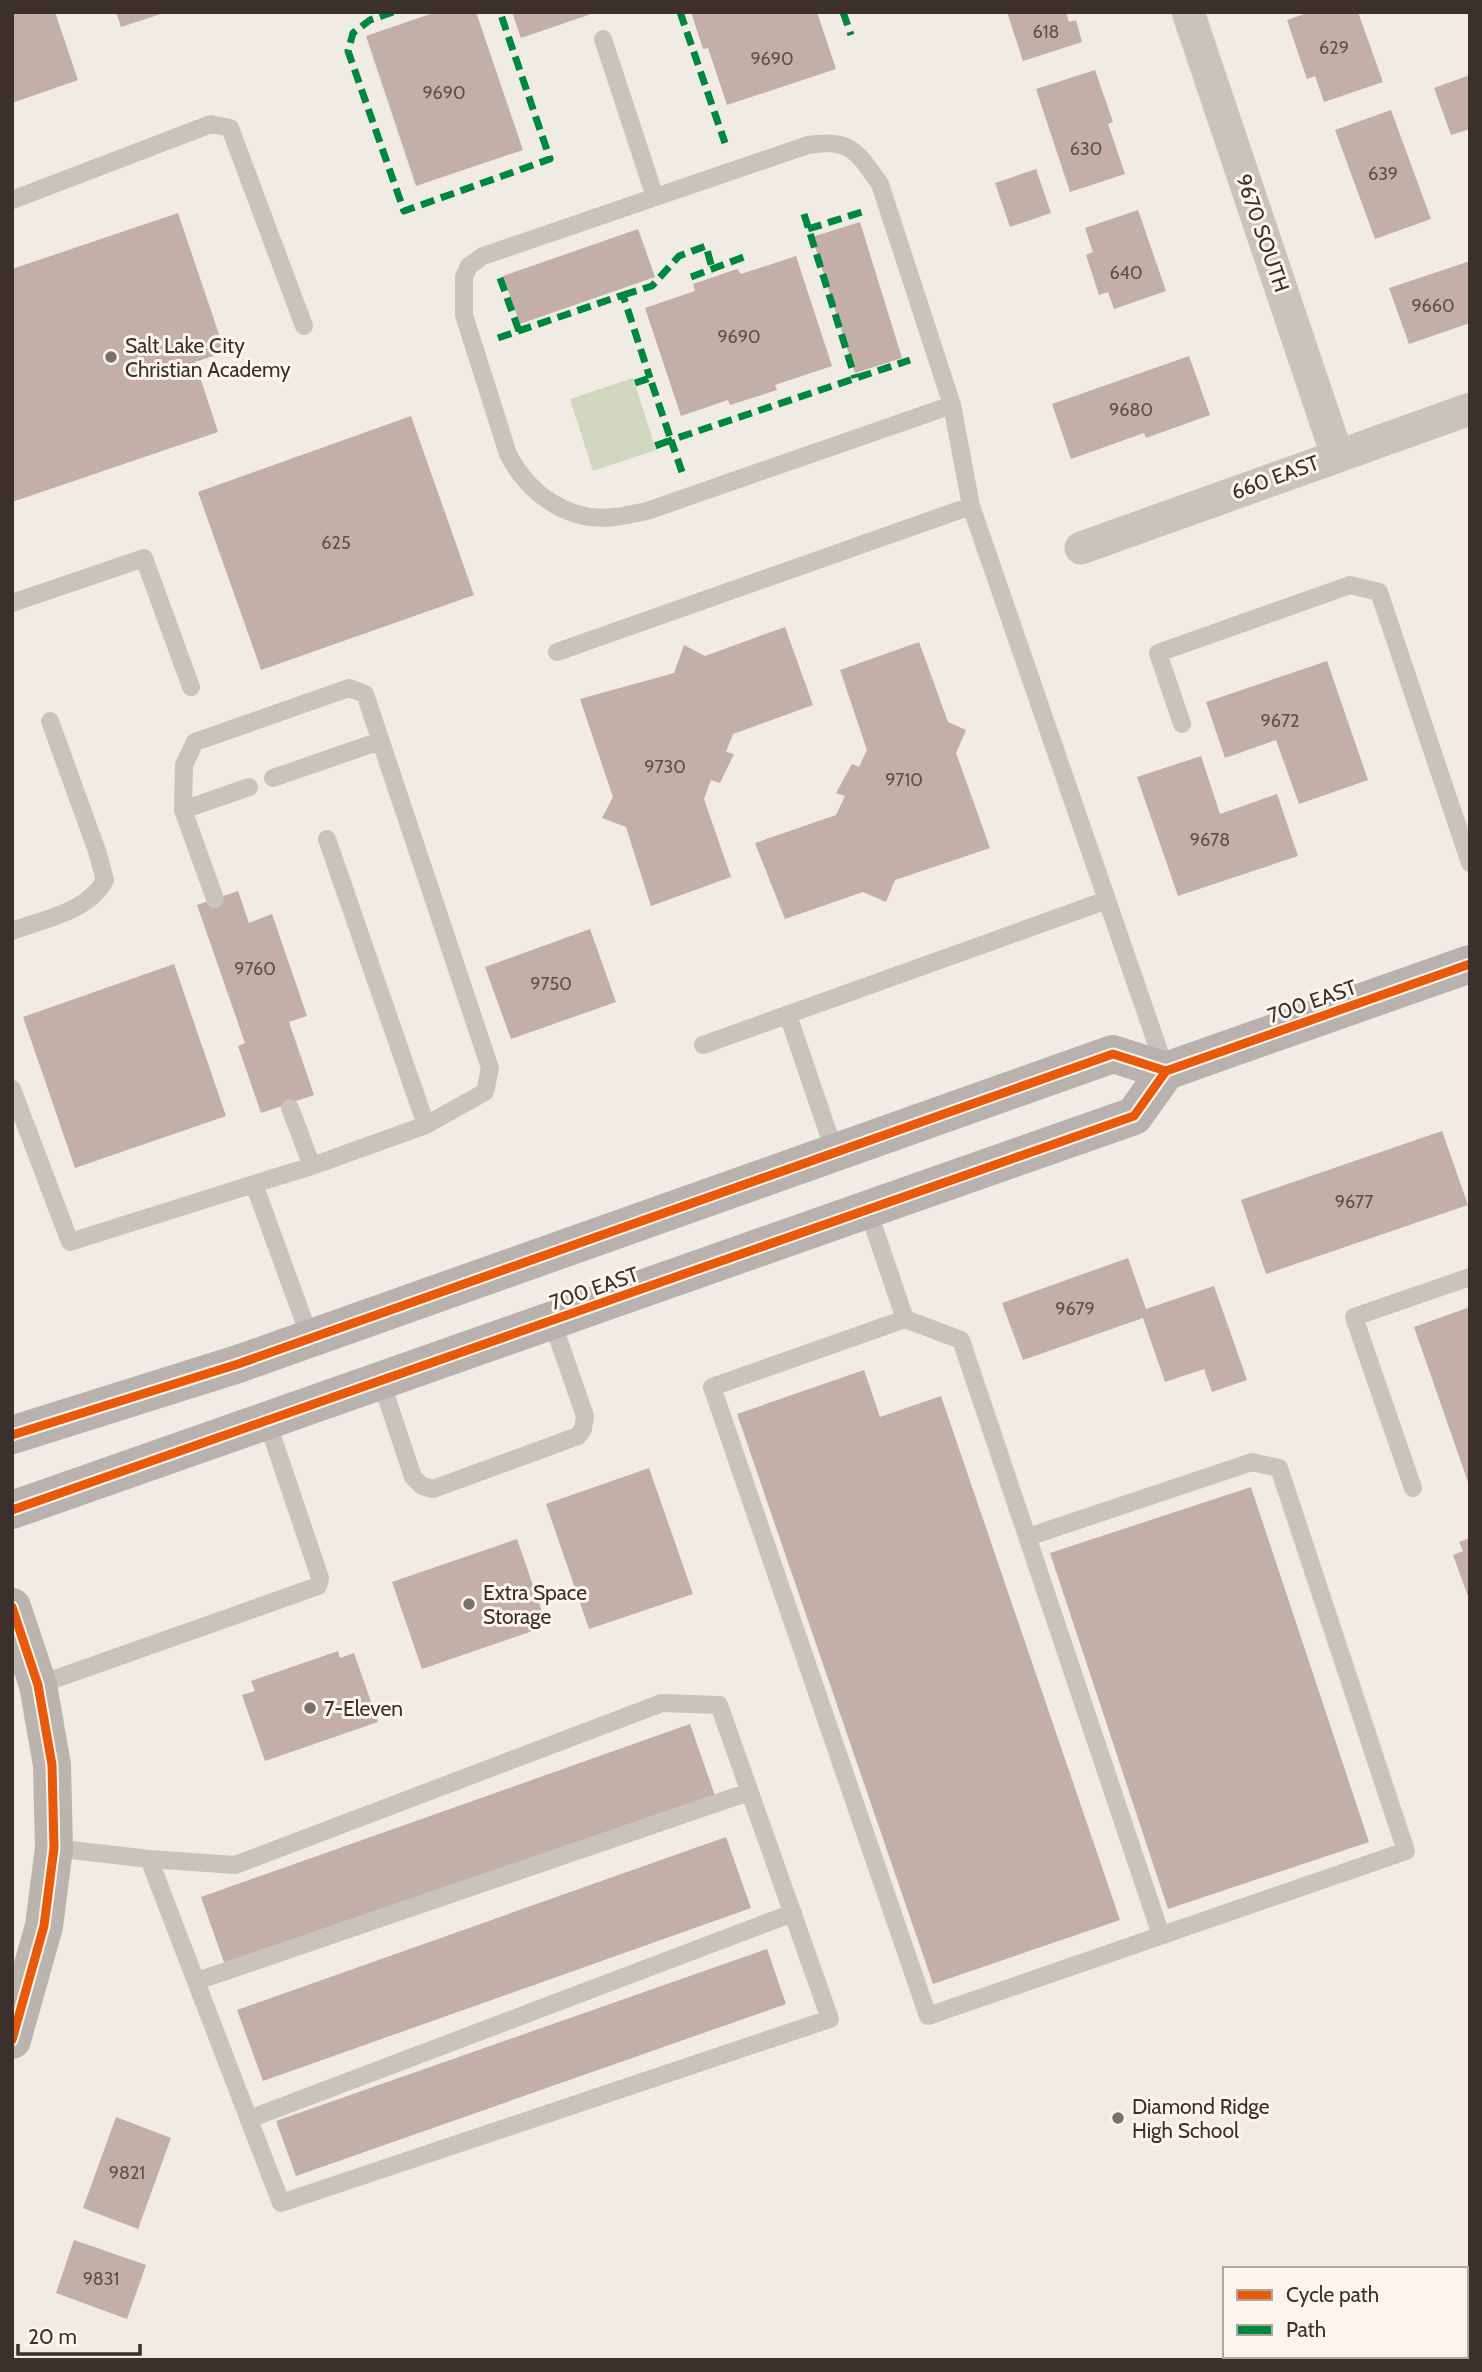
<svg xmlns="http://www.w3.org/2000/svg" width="1482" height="2372" font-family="Cabin,sans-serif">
<rect width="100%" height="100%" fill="#f0ebe5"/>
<!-- green -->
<path fill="#d1d6bf" d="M 633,378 L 656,450 L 593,471 L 570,399 Z"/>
<!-- building -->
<path fill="#c3afa7" d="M 12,12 L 55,12 L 78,80 L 12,103 Z
M 116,12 L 164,12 L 164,13 L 121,27 Z
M 436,12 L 476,12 L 523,150 L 416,186 L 366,36 Z
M 512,12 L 594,12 L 594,13 L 521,38 Z
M 691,12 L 817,12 L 836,69 L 727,105 L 708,48 L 703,49 Z
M 1007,12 L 1066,12 L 1069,22 L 1076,20 L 1082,42 L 1023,61 Z
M 1310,12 L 1358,12 L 1383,82 L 1324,102 L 1315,76 L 1307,79 L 1287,20 Z
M 1095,70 L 1113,122 L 1108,124 L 1125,174 L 1070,192 L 1036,89 Z
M 1470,75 L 1470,129 L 1451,135 L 1434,88 Z
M 1391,110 L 1431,219 L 1375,239 L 1335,130 Z
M 1036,169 L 1051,213 L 1010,227 L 995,183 Z
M 1138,210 L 1166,291 L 1114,309 L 1108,292 L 1099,295 L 1086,255 L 1093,252 L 1085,228 Z
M 178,213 L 225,352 L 195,362 L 218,432 L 12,502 L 12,269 Z
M 860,222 L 902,358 L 855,373 L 812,237 Z
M 638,229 L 655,277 L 520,324 L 503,276 Z
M 796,256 L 832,366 L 775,385 L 777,390 L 730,405 L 728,400 L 681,416 L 645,308 L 695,291 L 693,284 L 737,269 L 741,274 Z
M 1470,261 L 1470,323 L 1409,344 L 1389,288 Z
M 1189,356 L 1210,415 L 1146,438 L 1144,433 L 1071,459 L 1052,404 Z
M 411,416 L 474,595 L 261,670 L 198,492 Z
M 785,627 L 813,705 L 733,734 L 726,752 L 734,754 L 720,783 L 711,780 L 704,799 L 731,877 L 651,906 L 626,827 L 602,818 L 613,797 L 580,699 L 674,673 L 684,645 L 705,656 Z
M 919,642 L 948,722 L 966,730 L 956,753 L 990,848 L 895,880 L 886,902 L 863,892 L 785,919 L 755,843 L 836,815 L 845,796 L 836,793 L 852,764 L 859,767 L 867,750 L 840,670 Z
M 1327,661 L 1368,780 L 1299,804 L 1276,740 L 1225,758 L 1206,702 Z
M 1201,756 L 1220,814 L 1277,794 L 1298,856 L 1178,896 L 1137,777 Z
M 238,891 L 249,923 L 272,914 L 307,1016 L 289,1022 L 314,1095 L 261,1113 L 238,1046 L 245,1043 L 197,905 Z
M 590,929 L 616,1002 L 511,1039 L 485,967 Z
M 174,964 L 226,1116 L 75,1168 L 23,1017 Z
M 1442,1131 L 1468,1205 L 1266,1274 L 1241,1200 Z
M 1128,1258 L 1146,1309 L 1214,1286 L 1247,1380 L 1212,1392 L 1204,1369 L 1165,1382 L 1143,1318 L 1023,1360 L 1002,1303 Z
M 1470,1307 L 1470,1485 L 1469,1485 L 1414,1327 Z
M 864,1370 L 880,1417 L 941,1396 L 1120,1920 L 933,1984 L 737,1414 Z
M 649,1468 L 693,1594 L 589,1629 L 546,1504 Z
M 1251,1487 L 1369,1842 L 1168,1909 L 1050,1553 Z
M 1470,1538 L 1470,1599 L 1469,1599 L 1453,1555 L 1463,1551 L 1459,1542 Z
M 517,1539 L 547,1626 L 422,1669 L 392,1582 Z
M 338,1651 L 340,1658 L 354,1653 L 378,1722 L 265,1761 L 242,1695 L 255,1691 L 251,1681 Z
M 690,1724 L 715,1796 L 226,1968 L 201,1897 Z
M 726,1837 L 751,1908 L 263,2081 L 237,2010 Z
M 767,1949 L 786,2004 L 296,2176 L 276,2121 Z
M 116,2117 L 171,2138 L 138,2229 L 83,2208 Z
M 74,2240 L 146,2265 L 127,2319 L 56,2293 Z"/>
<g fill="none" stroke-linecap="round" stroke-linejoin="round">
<!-- service -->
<path stroke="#c9c3be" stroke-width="18" d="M 603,39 L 655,197
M 12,200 L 211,124 L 230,128 L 304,326
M 952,405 L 647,511 C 636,513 625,516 614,517 C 568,523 528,493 508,454 L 464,315 L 464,277 L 469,266 L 483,256 L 808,145 C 851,138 857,152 880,184 L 952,405 L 971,506 L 1166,1071
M 12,603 L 144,558 L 191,687
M 557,652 L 971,506
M 1182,724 L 1158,653 L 1350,585 L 1379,592 L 1470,863
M 273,778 L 380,741
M 183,810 L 184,765 L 195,742 L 349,688 L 365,694 L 490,1068 L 485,1092 L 426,1125 L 312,1166 L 254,1184
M 327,839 L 426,1125
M 215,899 L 183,810 L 249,787
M 12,931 C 44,919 88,912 105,880 L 97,851 L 50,721
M 788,1015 L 835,1153
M 703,1045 L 1107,900
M 12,1089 L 70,1242 L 254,1184 L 310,1338
M 290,1108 L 312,1166
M 868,1210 L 905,1319
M 381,1381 L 413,1477 L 422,1486 L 433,1489 L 578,1436 L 583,1429 L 585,1416 L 552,1321
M 1413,1488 L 1354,1317 L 1470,1277
M 1028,1537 L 1252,1462 L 1279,1468 L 1406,1851 L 928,2016 L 712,1387 L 905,1319 L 961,1340 L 1161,1935
M 38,1685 L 318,1586 L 320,1578 L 267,1421
M 54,1848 L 149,1859 L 235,1865 L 662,1703 L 719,1705 L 830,2019 L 281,2203 L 149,1859
M 197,1981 L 749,1792
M 249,2119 L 793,1913"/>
<!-- minor -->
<path stroke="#c9c3be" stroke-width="33" d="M 1188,12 L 1337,455
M 1081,548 L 1470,409"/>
<!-- secondary -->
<path stroke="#bab3ae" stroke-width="38" d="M 12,1607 L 38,1685 L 52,1765 L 54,1848 L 44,1926 L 12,2040"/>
<!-- primary -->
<path stroke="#b8b1ad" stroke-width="38" d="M 12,1435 L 238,1364 L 1113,1054 L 1166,1071
M 12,1510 L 1134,1116 L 1166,1071 L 1470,964"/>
<!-- quiet -->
<path stroke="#00873e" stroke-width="7" stroke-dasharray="14 7" stroke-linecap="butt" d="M 393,12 L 370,20 L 353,33 L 348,51 L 404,211 L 550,159 L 500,12
M 680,12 L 725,143
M 843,12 L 851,35
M 804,214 L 855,378
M 808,229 L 862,212
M 691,277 L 749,255
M 500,278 L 519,331
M 623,295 L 652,286 L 679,256 L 706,246 L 712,268
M 498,338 L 623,295 L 650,378
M 635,383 L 650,378 L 671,440 L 655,446
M 682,472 L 671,440 L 910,360"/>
<!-- cycleway casing -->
<g stroke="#fbf5ee" stroke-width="13">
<path id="cycleway" d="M 12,1435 L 238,1364 L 1113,1054 L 1166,1071
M 12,1510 L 1134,1116 L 1166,1071 L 1470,964
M 12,1607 L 38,1685 L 52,1765 L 54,1848 L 44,1926 L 12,2040"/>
</g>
<!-- cycleway -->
<use href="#cycleway" stroke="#e8590c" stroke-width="9"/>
</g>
<!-- markers -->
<g fill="#7a716c" stroke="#fbf5ee" stroke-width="2.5">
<circle cx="111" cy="357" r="7"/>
<circle cx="469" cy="1604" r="7"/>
<circle cx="310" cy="1708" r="7"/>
<circle cx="1118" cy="2118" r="7"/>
</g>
<g text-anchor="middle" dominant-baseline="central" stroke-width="6" stroke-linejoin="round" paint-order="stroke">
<!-- number labels -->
<g font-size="18" fill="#5d504a">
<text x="1046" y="32">618</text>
<text x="1334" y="48">629</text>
<text x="772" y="59">9690</text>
<text x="444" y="93">9690</text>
<text x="1086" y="149">630</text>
<text x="1383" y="174">639</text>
<text x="1126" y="273">640</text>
<text x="1433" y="306">9660</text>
<text x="739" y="337">9690</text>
<text x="1131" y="410">9680</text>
<text x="336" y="543">625</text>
<text x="1280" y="721">9672</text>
<text x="665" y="767">9730</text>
<text x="904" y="780">9710</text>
<text x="1210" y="840">9678</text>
<text x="255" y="969">9760</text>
<text x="551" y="984">9750</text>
<text x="1354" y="1202">9677</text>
<text x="1075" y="1309">9679</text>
<text x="127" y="2173">9821</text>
<text x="101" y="2279">9831</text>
</g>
<!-- street labels -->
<g font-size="21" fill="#3b302b" stroke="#fbf5ee">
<text transform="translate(1263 233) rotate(71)">9670 SOUTH</text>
<text transform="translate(1275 477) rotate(-20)">660 EAST</text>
<text transform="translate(1312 1001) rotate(-19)">700 EAST</text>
<text transform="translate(594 1288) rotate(-19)">700 EAST</text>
</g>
<!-- poi labels -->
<g font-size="21" fill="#3b302b" stroke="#fbf5ee" text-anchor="start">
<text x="125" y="345">Salt Lake City<tspan x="125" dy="24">Christian Academy</tspan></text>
<text x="483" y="1592">Extra Space<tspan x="483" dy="24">Storage</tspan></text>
<text x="324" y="1708">7-Eleven</text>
<text x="1132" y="2106">Diamond Ridge<tspan x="1132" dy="24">High School</tspan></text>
</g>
</g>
<!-- border -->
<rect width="1482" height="2372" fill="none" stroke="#3b302b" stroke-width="28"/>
<!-- legend -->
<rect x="1223" y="2267" width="245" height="91" fill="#fbf5ee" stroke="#aea6a0" stroke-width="2"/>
<rect x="1237" y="2290" width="35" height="10" fill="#e8590c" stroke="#aea6a0" stroke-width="2"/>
<text x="1286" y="2302" font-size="21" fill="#3b302b">Cycle path</text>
<rect x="1237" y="2325" width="35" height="10" fill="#00873e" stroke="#aea6a0" stroke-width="2"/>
<text x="1286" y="2337" font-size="21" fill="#3b302b">Path</text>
<!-- scale -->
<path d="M18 2344v10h122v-10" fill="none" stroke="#3b302b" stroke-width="3.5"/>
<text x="28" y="2344" font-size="21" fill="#3b302b" stroke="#fbf5ee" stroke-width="5" paint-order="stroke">20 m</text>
</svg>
